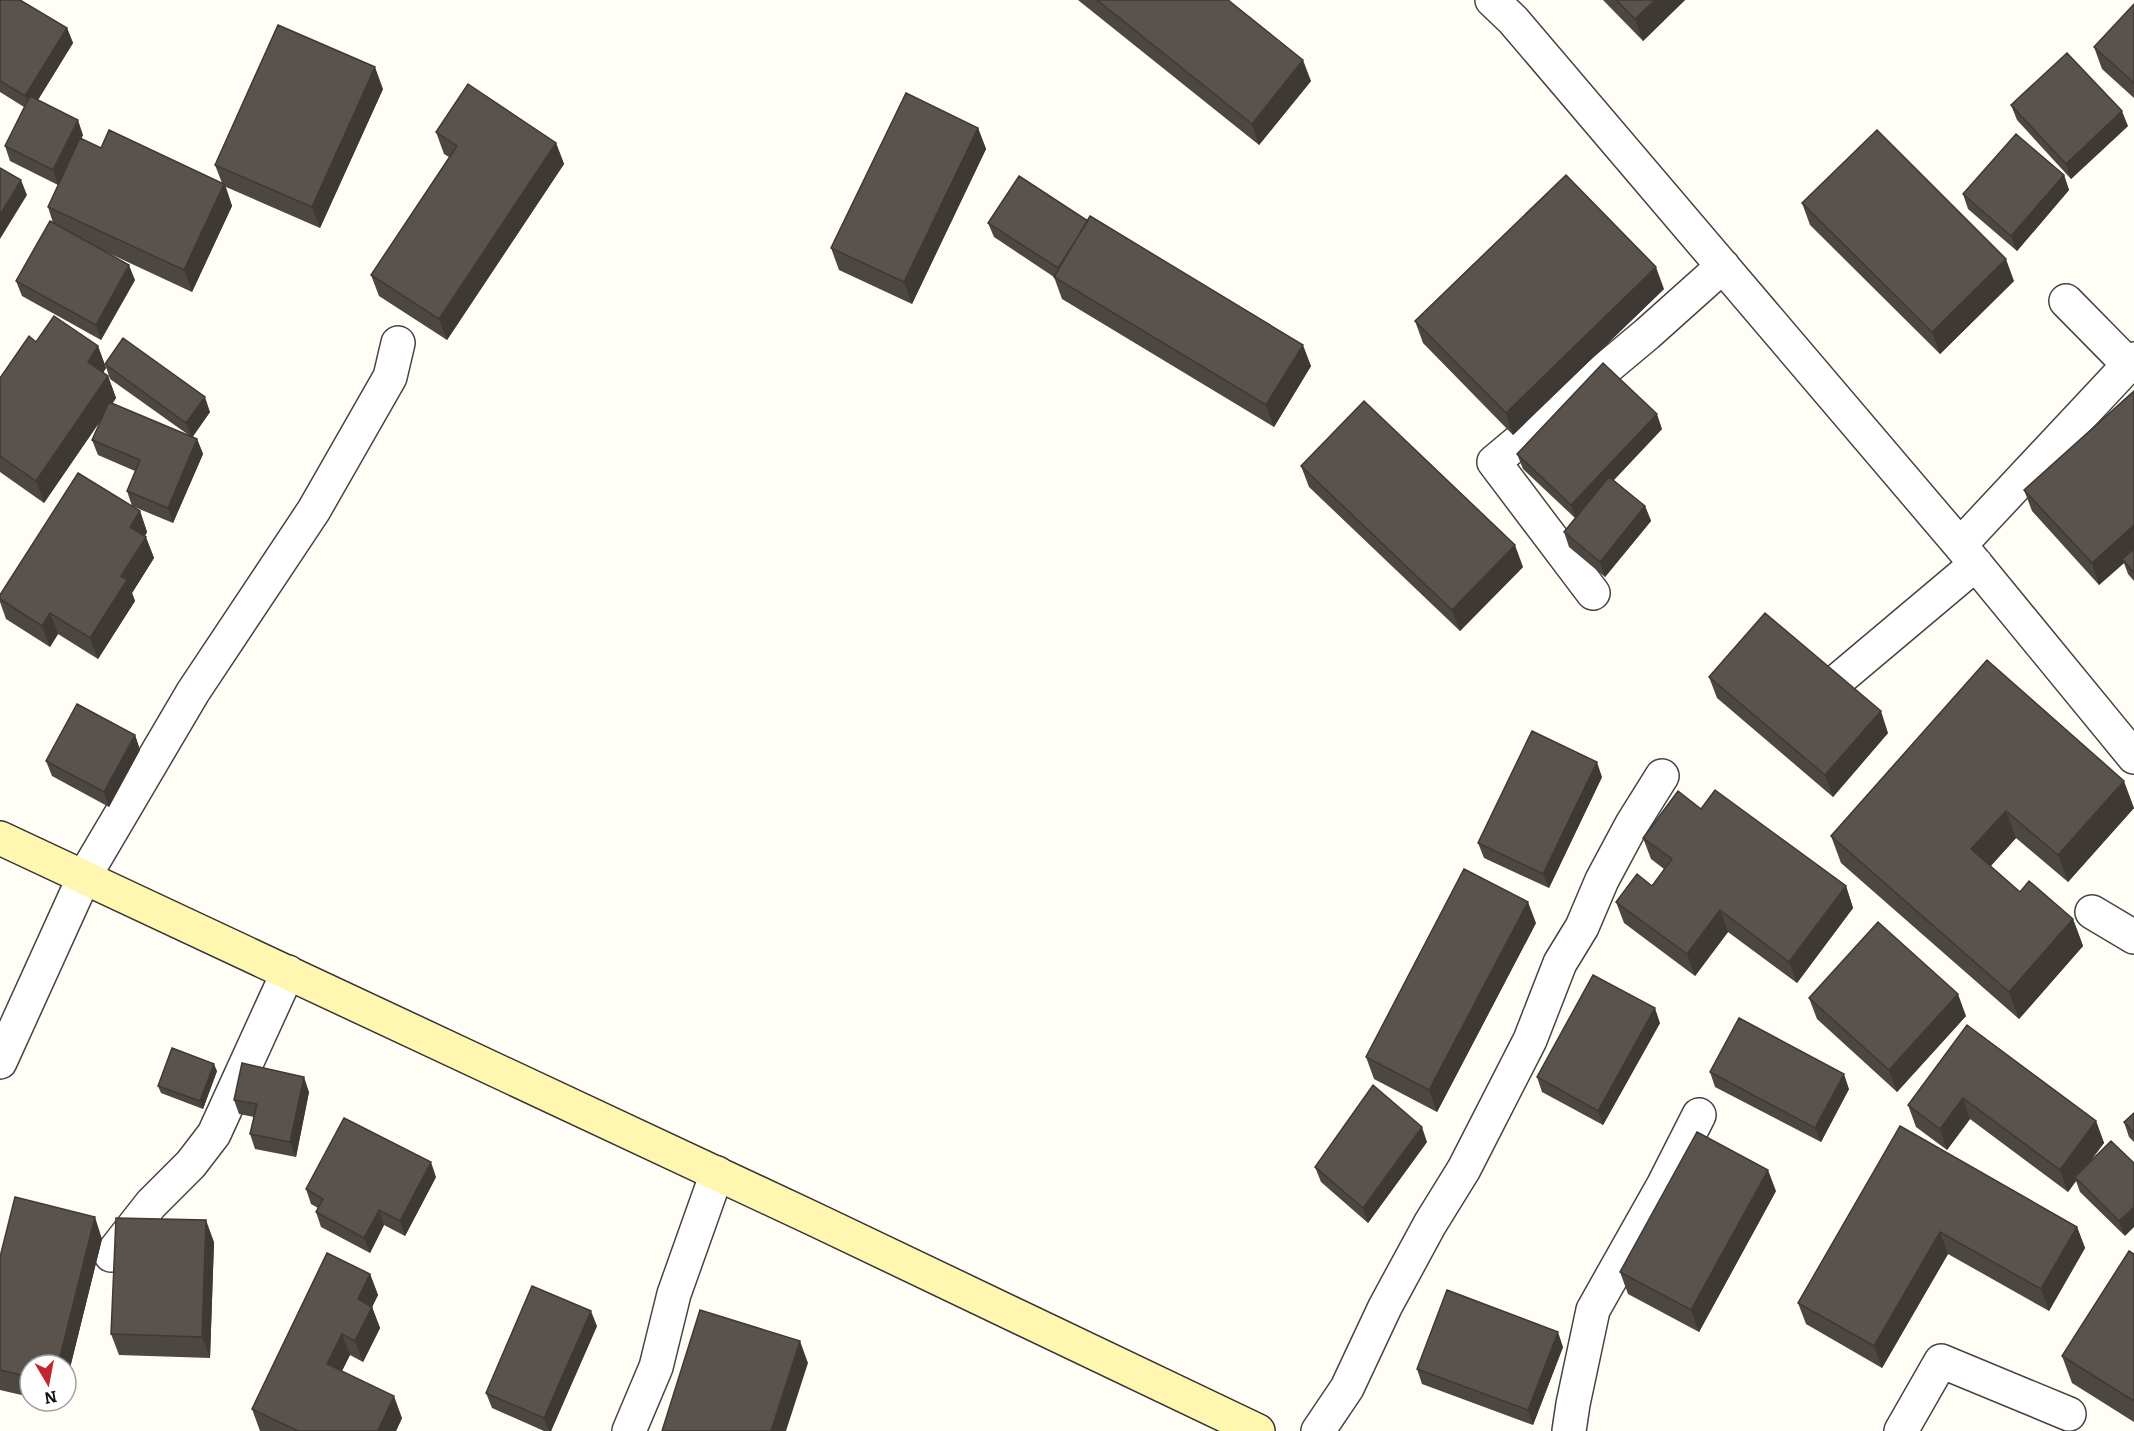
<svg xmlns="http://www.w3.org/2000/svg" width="2134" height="1431" font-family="Bitter,serif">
<rect width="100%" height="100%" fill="#fffdf5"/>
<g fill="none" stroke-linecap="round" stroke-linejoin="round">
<!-- minor casing -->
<g stroke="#444" stroke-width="36">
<path id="minor" d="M 1492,0 L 1513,20 L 1960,545 L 2134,757
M 2066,301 L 2129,365
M 1960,545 L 2134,359
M 1593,593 L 1494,462 L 1647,334 L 1723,266
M 1837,681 L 1976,564
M 2092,912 L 2134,937
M 0,1062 L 84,877 L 193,692 L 314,510 L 390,377 L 398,343
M 111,1255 L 151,1204 L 191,1164 L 214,1134 L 288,972
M 629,1431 L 656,1367 L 674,1294 L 717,1173
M 1318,1431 L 1347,1388 L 1385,1307 L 1430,1224 L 1464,1169 L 1530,1040 L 1560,963 L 1582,927 L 1602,880 L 1632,824 L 1662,776
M 1569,1431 L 1573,1404 L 1593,1310 L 1664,1184 L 1699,1115
M 1901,1431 L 1941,1361 L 2069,1414"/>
</g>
<!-- secondary casing -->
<g stroke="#333" stroke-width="36">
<path id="secondary" d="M 0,838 L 816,1220 L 1258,1431"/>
</g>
<!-- minor -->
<use href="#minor" stroke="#fff" stroke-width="33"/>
<!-- secondary -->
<use href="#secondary" stroke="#fff6b0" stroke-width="33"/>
</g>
<!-- wall -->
<path fill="#4d4742" d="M 0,0 L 67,28 L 73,43 L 38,100 L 83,135 L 81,139 L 101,148 L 222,183 L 215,165 L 383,89 L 320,228 L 226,187 L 232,206 L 192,292 L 104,251 L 135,280 L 101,340 L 22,296 L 16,281 L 53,223 L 48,207 L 58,185 L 10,161 L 5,146 L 24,107 L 0,92 Z
M 1078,0 L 1228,0 L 1311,81 L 1259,145 Z
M 1603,0 L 1685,0 L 1643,41 Z
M 2134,4 L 2134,98 L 2102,69 L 2094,47 Z
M 2011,105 L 2128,126 L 2071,179 L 2017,120 Z
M 978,128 L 986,149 L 912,304 L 839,270 L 831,248 Z
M 436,132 L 556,143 L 564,164 L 447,340 L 379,296 L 371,275 L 449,157 L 444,154 Z
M 2064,175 L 2069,190 L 2017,251 L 1968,209 L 1963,194 Z
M 1802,203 L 2014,281 L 1940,354 L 1810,225 Z
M 988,223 L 1311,366 L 1274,427 L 1062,299 L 1054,277 L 994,237 Z
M 1664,289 L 1513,435 L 1423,343 L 1415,321 Z
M 36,342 L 98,346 L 106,368 L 103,373 L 108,376 L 116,398 L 112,404 L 190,436 L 110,379 L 105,364 L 210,412 L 192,437 L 197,439 L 203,454 L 173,523 L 132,506 L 127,491 L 135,471 L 98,455 L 92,440 L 101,420 L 44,503 L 0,472 L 0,378 Z
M 2134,391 L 2134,581 L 2128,574 L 2124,563 L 2099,585 L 2032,511 L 2024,490 Z
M 1662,429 L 1614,480 L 1645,506 L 1651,521 L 1605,577 L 1569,547 L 1564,532 L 1575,518 L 1523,469 L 1517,454 Z
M 1301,466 L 1523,567 L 1460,631 L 1309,487 Z
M 140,511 L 147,532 L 145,536 L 154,558 L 132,593 L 135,601 L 98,659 L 58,634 L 50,647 L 6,619 L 0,602 L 0,595 Z
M 1987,660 L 2134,808 L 2068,882 L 2016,838 L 1991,866 L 2020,892 L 2073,919 L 2083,946 L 2019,1019 L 1841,863 L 1831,836 Z
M 1709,677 L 1888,733 L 1833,797 L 1717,698 Z
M 135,735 L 140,750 L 109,807 L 52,776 L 46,761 Z
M 1602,777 L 1549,888 L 1484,858 L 1478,843 Z
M 1701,809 L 1846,886 L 1853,908 L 1797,983 L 1728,932 L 1695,976 L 1624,923 L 1616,902 L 1652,886 L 1664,869 L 1651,859 L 1643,838 Z
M 1536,923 L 1437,1112 L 1374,1079 L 1366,1057 Z
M 1809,998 L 1966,1016 L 1897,1092 L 1817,1019 Z
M 1660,1023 L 1603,1125 L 1542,1092 L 1537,1077 Z
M 1967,1025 L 2096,1121 L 2104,1143 L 2091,1160 L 2111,1141 L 2125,1236 L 2080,1192 L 2076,1181 L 2068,1192 L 1970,1119 L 1947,1150 L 1916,1127 L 1908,1105 Z
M 217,1071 L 203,1109 L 161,1093 L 158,1086 Z
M 1710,1072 L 1849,1089 L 1821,1142 L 1715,1087 Z
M 309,1092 L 296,1157 L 255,1149 L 250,1134 L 254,1117 L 239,1114 L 234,1100 Z
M 2134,1113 L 2134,1142 L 2129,1137 L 2124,1122 Z
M 1900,1126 L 2077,1227 L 2085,1248 L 2049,1311 L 1948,1254 L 1882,1368 L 1806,1324 L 1798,1303 Z
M 1427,1142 L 1368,1223 L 1321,1182 L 1315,1167 Z
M 436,1177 L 405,1236 L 384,1225 L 370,1253 L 321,1227 L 316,1212 L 318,1208 L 311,1204 L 306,1189 Z
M 1776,1191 L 1699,1332 L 1628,1294 L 1620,1272 Z
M 102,1239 L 66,1384 L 66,1365 L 30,1365 L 30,1397 L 0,1390 L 0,1257 Z
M 214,1242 L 210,1358 L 119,1355 L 111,1334 Z
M 2134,1254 L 2134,1422 L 2072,1383 L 2062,1356 Z
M 370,1274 L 378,1295 L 372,1307 L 380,1328 L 363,1362 L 350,1355 L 342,1371 L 402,1418 L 396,1431 L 260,1431 L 252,1409 Z
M 597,1326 L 551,1431 L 544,1431 L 492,1408 L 486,1393 Z
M 1563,1347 L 1533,1425 L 1422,1384 L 1417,1369 Z
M 46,1401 L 62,1401 L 61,1405 Z"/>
<!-- shaded-wall -->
<path fill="#3f3936" d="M 1655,0 L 1685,0 L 1643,41 L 1635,19 Z
M 67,28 L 73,43 L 31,111 L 25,96 Z
M 1303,60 L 1311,81 L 1259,145 L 1252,124 Z
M 375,67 L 383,89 L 320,228 L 312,207 Z
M 2122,111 L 2128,126 L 2071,179 L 2066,164 Z
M 78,120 L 83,135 L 58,185 L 53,170 Z
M 978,128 L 986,149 L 912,304 L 904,282 Z
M 556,143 L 564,164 L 447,340 L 439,319 Z
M 2064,175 L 2069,190 L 2017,251 L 2011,236 Z
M 21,180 L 27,195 L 0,239 L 0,215 Z
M 224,184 L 232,206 L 192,292 L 184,270 Z
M 2006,259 L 2014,281 L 1940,354 L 1932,332 Z
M 129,265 L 135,280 L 101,340 L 96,325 Z
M 1656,267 L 1664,289 L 1513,435 L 1506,413 Z
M 1303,345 L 1311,366 L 1274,427 L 1266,405 Z
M 98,346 L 106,368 L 96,384 L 88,362 Z
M 108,376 L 116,398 L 44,503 L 36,481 Z
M 205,397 L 210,412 L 192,438 L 186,423 Z
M 1657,414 L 1662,429 L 1576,520 L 1571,505 Z
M 197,439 L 203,454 L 173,523 L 168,508 Z
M 1645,506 L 1651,521 L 1605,577 L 1600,562 Z
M 140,511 L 147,532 L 138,549 L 130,527 Z
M 2134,525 L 2134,553 L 2122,559 L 2124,563 L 2099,585 L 2092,563 Z
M 146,537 L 154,558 L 132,593 L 135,601 L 98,659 L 90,638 L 121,576 Z
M 1515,545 L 1523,567 L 1460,631 L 1452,610 Z
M 50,613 L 58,634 L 50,647 L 42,626 Z
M 1881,711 L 1888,733 L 1833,797 L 1825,775 Z
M 135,735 L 140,750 L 109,807 L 104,792 Z
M 1597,762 L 1602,777 L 1549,888 L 1543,874 Z
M 2124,781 L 2134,808 L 2068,882 L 2058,855 Z
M 2006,811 L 2016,838 L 1981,876 L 1971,849 Z
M 1846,886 L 1853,908 L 1797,983 L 1789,962 Z
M 1528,902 L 1536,923 L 1437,1112 L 1429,1090 Z
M 1720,910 L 1728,932 L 1695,976 L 1687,954 Z
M 2073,919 L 2083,946 L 2019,1019 L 2009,992 Z
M 1958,994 L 1966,1016 L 1897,1092 L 1889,1070 Z
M 1655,1008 L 1660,1023 L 1603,1125 L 1598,1111 Z
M 214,1064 L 217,1071 L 203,1109 L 200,1101 Z
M 1844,1074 L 1849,1089 L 1821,1142 L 1815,1128 Z
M 304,1077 L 309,1092 L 296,1157 L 290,1142 Z
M 1963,1098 L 1970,1119 L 1947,1150 L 1940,1129 Z
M 2096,1121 L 2104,1143 L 2077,1179 L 2075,1177 L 2076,1181 L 2068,1192 L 2060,1170 Z
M 1422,1127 L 1427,1142 L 1368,1223 L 1363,1208 Z
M 431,1162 L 436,1177 L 405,1236 L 400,1221 Z
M 1768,1170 L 1776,1191 L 1699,1332 L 1691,1310 Z
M 2134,1207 L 2134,1227 L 2125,1236 L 2119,1221 Z
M 379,1210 L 384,1225 L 370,1253 L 364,1238 Z
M 95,1217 L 102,1239 L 66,1384 L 66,1365 L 58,1365 Z
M 206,1220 L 214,1242 L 210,1358 L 202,1337 Z
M 2077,1227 L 2085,1248 L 2049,1311 L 2041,1289 Z
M 1940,1232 L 1948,1254 L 1882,1368 L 1874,1346 Z
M 370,1274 L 378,1295 L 372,1307 L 380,1328 L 363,1362 L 355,1341 L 358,1299 Z
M 591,1311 L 597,1326 L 551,1431 L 549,1431 L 544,1418 Z
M 1558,1332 L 1563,1347 L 1533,1425 L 1528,1410 Z
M 342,1334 L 350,1355 L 334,1386 L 327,1364 Z
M 800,1341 L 808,1363 L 786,1431 L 771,1431 Z
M 394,1396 L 402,1418 L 396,1431 L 378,1431 Z"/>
<!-- building -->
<path fill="#5a524d" stroke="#3f3936" stroke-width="1.5" d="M 0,0 L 20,0 L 67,28 L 25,96 L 0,81 Z
M 1097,0 L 1228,0 L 1303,60 L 1252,124 Z
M 1616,0 L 1655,0 L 1635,19 Z
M 2134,4 L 2134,83 L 2094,47 Z
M 278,25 L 375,67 L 312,207 L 215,165 Z
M 2067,53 L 2122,111 L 2066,164 L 2011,105 Z
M 468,84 L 556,143 L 439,319 L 371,275 L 457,146 L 436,132 Z
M 906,93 L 978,128 L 904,282 L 831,248 Z
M 30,96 L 78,120 L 53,170 L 5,146 Z
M 109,130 L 224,184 L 184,270 L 48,207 L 80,138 L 101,148 Z
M 1877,130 L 2006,259 L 1932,332 L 1802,203 Z
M 2016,134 L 2064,175 L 2011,236 L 1963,194 Z
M 0,168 L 21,180 L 0,215 Z
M 1566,175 L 1656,267 L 1506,413 L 1415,321 Z
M 1019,176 L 1088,221 L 1058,268 L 988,223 Z
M 1090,216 L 1303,345 L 1266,405 L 1054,277 Z
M 50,221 L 129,265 L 96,325 L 16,281 Z
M 54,316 L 98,346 L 88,362 L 108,376 L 36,481 L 0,456 L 0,378 L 29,336 L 36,342 Z
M 123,338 L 205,397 L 186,423 L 105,364 Z
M 1603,363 L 1657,414 L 1571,505 L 1517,454 Z
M 2134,391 L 2134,525 L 2092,563 L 2024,490 Z
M 1364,401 L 1515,545 L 1452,610 L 1301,466 Z
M 109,402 L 197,439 L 168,508 L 127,491 L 140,460 L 92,440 Z
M 78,473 L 140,511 L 130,527 L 146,537 L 121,576 L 127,580 L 90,638 L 50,613 L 42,626 L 0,599 L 0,595 Z
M 1609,477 L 1645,506 L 1600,562 L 1564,532 Z
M 2134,549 L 2134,573 L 2122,559 Z
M 1765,613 L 1881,711 L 1825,775 L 1709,677 Z
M 1987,660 L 2124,781 L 2058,855 L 2006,811 L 1971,849 L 2020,892 L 2029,881 L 2073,919 L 2009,992 L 1831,836 Z
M 77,704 L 135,735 L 104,792 L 46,761 Z
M 1532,731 L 1597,762 L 1543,874 L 1478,843 Z
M 1715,790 L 1846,886 L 1789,962 L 1720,910 L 1687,954 L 1616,902 L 1637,874 L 1652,886 L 1672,859 L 1643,838 L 1678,791 L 1701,809 Z
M 1464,869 L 1528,902 L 1429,1090 L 1366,1057 Z
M 1878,922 L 1958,994 L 1889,1070 L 1809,998 Z
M 1593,975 L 1655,1008 L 1598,1111 L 1537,1077 Z
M 1739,1018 L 1844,1074 L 1815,1128 L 1710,1072 Z
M 1967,1025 L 2096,1121 L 2060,1170 L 1963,1098 L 1940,1129 L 1908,1105 Z
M 172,1048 L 214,1064 L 200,1101 L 158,1086 Z
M 242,1063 L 304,1077 L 290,1142 L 250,1134 L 257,1104 L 234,1100 Z
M 1373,1085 L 1422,1127 L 1363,1208 L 1315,1167 Z
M 2134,1113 L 2134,1133 L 2124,1122 Z
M 344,1118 L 431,1162 L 400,1221 L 379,1210 L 364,1238 L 316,1212 L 323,1199 L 306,1189 Z
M 1900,1126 L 2077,1227 L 2041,1289 L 1940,1232 L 1874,1346 L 1798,1303 Z
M 1697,1132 L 1768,1170 L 1691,1310 L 1620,1272 Z
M 2111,1141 L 2134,1163 L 2134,1207 L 2119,1221 L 2075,1177 Z
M 15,1197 L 95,1217 L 58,1365 L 30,1365 L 30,1377 L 0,1370 L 0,1257 Z
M 116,1218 L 206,1220 L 202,1337 L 111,1334 Z
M 2129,1251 L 2134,1254 L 2134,1401 L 2062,1356 Z
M 327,1253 L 370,1274 L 358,1299 L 372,1307 L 355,1341 L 342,1334 L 327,1364 L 394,1396 L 378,1431 L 298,1431 L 252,1409 Z
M 532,1286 L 591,1311 L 544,1418 L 486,1393 Z
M 1447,1290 L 1558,1332 L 1528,1410 L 1417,1369 Z
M 700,1310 L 800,1341 L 771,1431 L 662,1431 Z"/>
<!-- north arrow -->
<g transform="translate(48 1383) rotate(170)"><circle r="28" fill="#ffffff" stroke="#a0a0a0" stroke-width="1.5"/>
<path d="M0-4.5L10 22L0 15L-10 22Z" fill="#c4262e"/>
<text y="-9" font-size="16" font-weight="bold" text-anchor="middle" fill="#111111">N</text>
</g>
</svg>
